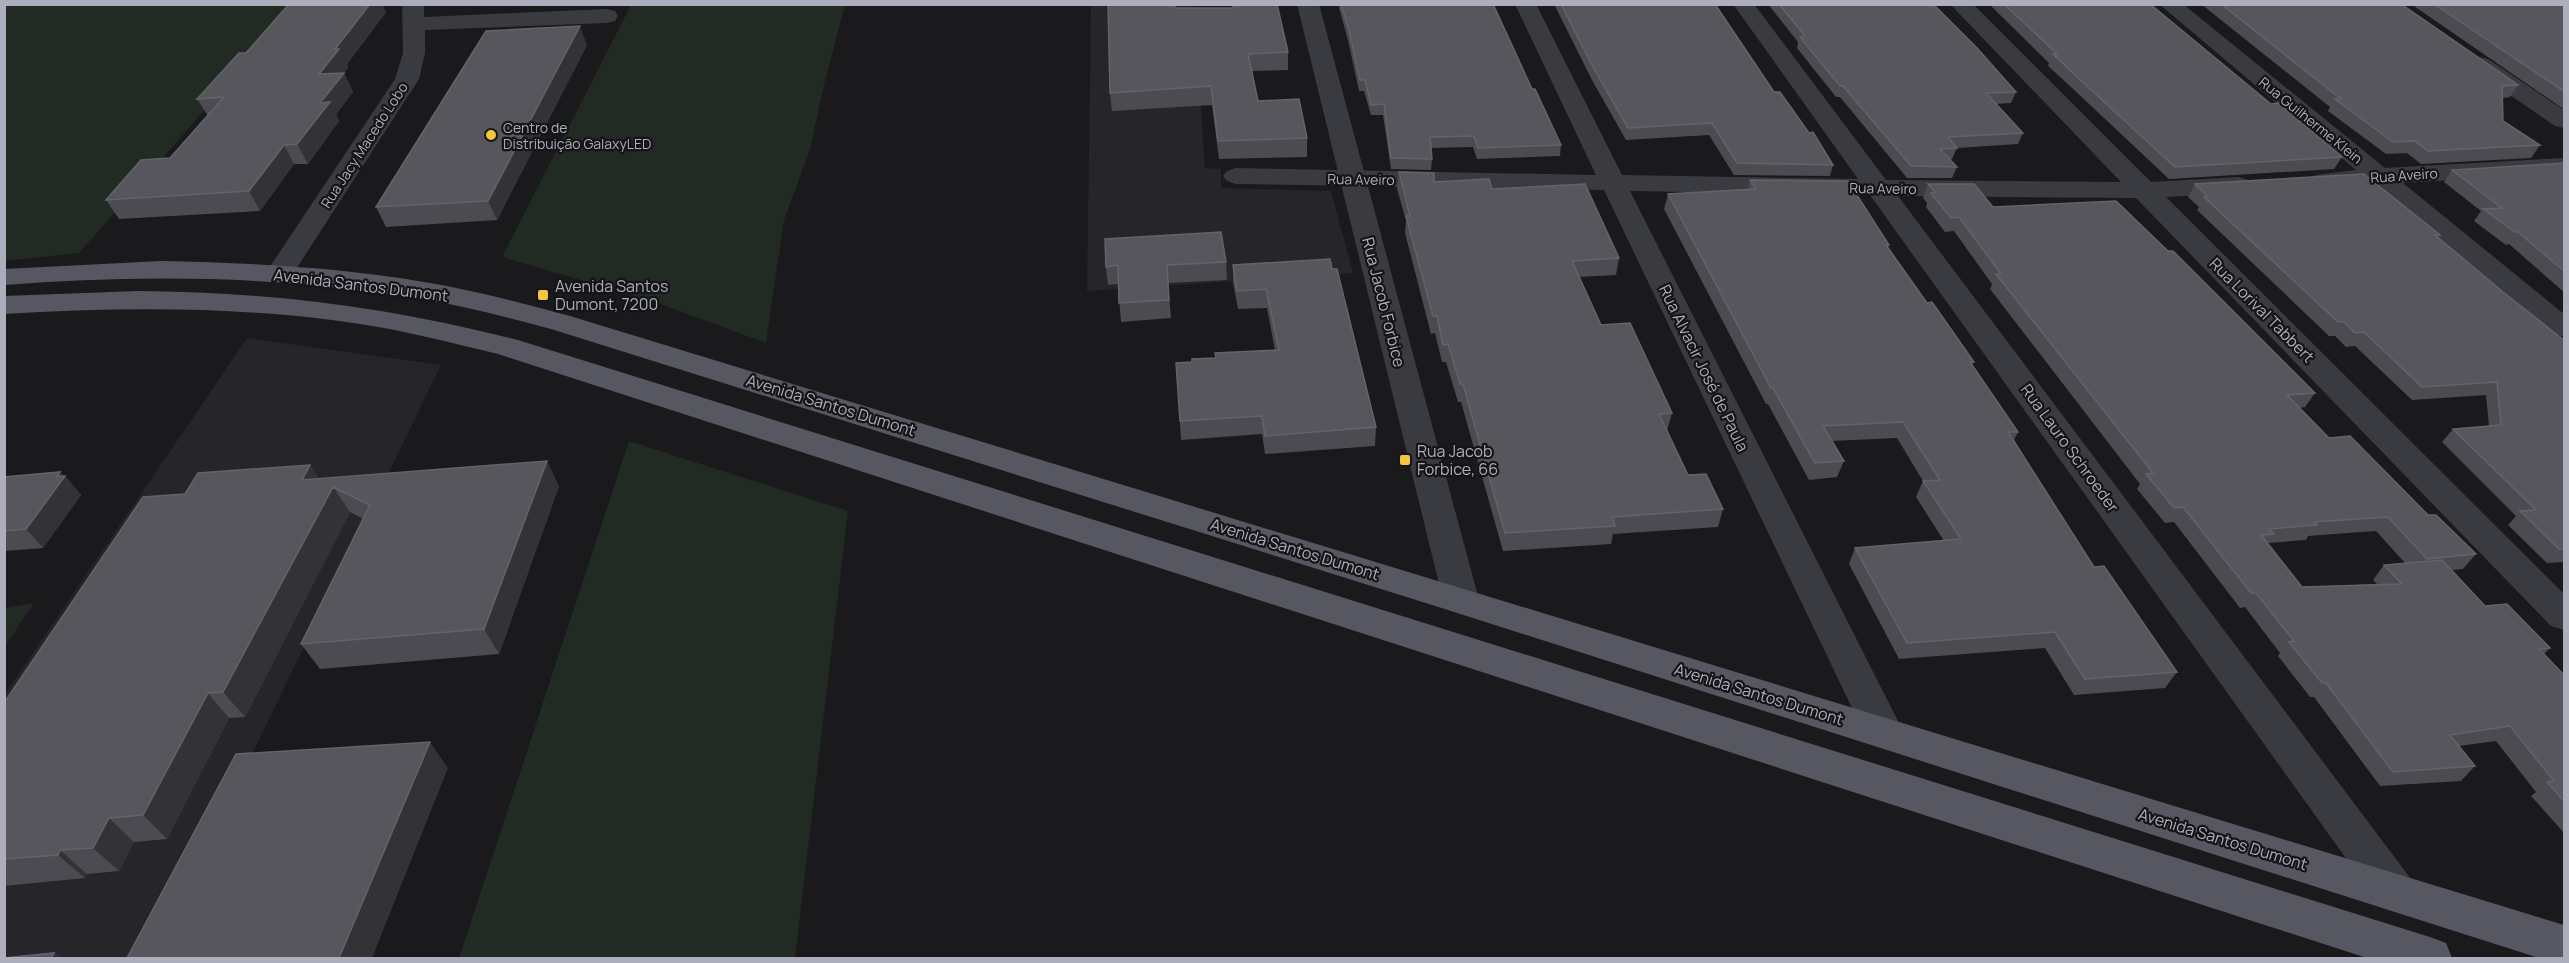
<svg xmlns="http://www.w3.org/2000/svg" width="2569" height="963" font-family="Manrope,sans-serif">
<rect width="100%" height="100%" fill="#1a191c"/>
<!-- built -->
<path fill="#262529" d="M 1091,5 L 1194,5 L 1205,168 L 1221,169 L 1221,188 L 1331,191 L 1353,273 L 1087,291 Z
M 247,338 L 441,365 L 153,958 L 5,958 L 5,694 Z"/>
<!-- green -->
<path fill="#212a23" d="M 4,5 L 297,5 L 79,253 L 5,261 Z
M 631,5 L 845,5 L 824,85 L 810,150 L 784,220 L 766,343 L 652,301 L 502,257 Z
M 629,441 L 848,511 L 795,958 L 459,958 Z
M 34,603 L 5,646 L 5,608 Z"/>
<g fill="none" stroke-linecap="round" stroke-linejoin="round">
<!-- minor -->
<path fill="#3a3b41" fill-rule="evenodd" d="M 402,4 L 424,4 L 424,17 L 607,9 L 615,11 L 618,16 L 615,21 L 607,23 L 425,30 L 425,53 L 419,79 L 289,280 L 279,282 L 269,280 L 265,274 L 395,79 L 403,53 Z
M 1515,4 L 1536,4 L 1622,175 L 1858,179 L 1733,4 L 1754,4 L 1886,180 L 2121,182 L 1950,4 L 1973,4 L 2151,182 L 2239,177 L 2248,180 L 2252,185 L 2248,190 L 2239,193 L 2166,197 L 2564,594 L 2564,630 L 2551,626 L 2136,198 L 1898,196 L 2411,879 L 2417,893 L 2411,907 L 2396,912 L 2381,907 L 1870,195 L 1630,191 L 1904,733 L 1898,744 L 1884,749 L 1870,744 L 1864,733 L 1604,190 L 1236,184 L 1227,181 L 1223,176 L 1227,171 L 1236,168 L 1596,175 Z
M 2159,4 L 2183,4 L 2385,168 L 2564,158 L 2564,173 L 2403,183 L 2564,314 L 2564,337 L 2554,334 L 2373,185 L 2324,188 L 2315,185 L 2311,180 L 2315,175 L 2356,170 Z
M 2480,57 L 2488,59 L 2564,110 L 2564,128 L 2555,126 L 2472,69 L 2469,64 L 2472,59 Z"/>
<!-- tertiary -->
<path fill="#3a3b41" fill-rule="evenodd" d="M 1297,4 L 1319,4 L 1479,600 L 1474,610 L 1461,614 L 1448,610 L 1443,600 Z"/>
<!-- primary -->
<path fill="#565760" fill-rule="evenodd" d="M 161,261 C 249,263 337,267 424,282 C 473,290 522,303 570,316 L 2564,925 L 2564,958 L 2539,958 L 1448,610 L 551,329 C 508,318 466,306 422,299 C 284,276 144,274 4,285 L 4,269 Z
M 138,291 C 272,292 388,307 518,340 L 2430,937 L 2446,943 L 2452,958 L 2367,958 L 498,354 C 452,343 406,331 360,324 C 242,306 123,307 4,314 L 4,296 Z"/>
</g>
<!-- wall -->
<path fill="#4b4b51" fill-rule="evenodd" d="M 1231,4 L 1277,4 L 1288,52 L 1288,70 L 1252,71 L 1258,101 L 1307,138 L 1307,157 L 1219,159 L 1212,105 L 1112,111 L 1110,93 L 1232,8 Z
M 1338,4 L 1493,4 L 1532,89 L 1561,145 L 1560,156 L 1477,159 L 1473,147 L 1431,148 L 1432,159 L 1431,170 L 1391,169 L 1383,115 L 1371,115 L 1364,91 L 1359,91 L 1348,40 Z
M 1554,4 L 1715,4 L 1774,92 L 1809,133 L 1833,165 L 1830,176 L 1734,175 L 1709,135 L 1626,140 L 1592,80 Z
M 1768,4 L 1933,4 L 2016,92 L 2011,103 L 1996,104 L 2023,133 L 2018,144 L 1957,148 L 1952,159 L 1950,160 L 1957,167 L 1952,178 L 1907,178 L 1840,97 L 1836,97 L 1797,48 L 1798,42 Z
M 1989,4 L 2150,4 L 2271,104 L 2342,157 L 2334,169 L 2169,179 L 2071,87 L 2048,66 L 2049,63 Z
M 2201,4 L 2401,4 L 2518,85 L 2510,97 L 2503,98 L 2503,121 L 2540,145 L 2531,158 L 2421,164 L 2407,153 L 2386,154 L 2328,111 L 2330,107 Z
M 2411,4 L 2565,4 L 2565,110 Z
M 386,12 L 347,64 L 348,67 L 344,73 L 353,92 L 336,114 L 339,121 L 308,164 L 294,164 L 260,211 L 119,219 L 106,200 L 170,158 L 208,116 L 197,99 L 246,53 Z
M 587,45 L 497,220 L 386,227 L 376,207 Z
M 2565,163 L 2565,293 L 2509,244 L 2506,245 L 2474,221 L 2481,211 L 2444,182 L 2452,170 Z
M 1399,172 L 1434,182 L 1492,189 L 1619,258 L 1616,275 L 1579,277 L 1601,325 L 1672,413 L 1667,431 L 1688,475 L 1723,509 L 1718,527 L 1613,534 L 1611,544 L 1503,551 L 1461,402 L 1458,402 L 1446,362 L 1442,362 L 1435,333 L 1431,334 L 1405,233 L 1406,220 L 1397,189 Z
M 1750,180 L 1889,245 L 1888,247 L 1927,303 L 1974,362 L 1972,365 L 2018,432 L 2014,440 L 2094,567 L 2177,672 L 2165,688 L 2074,695 L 2045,648 L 1899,659 L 1849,564 L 1855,548 L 1944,541 L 1916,497 L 1923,481 L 1897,438 L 1832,441 L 1844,461 L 1837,477 L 1809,480 L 1768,404 L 1766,404 L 1664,209 L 1668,194 L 1748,190 Z
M 1928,184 L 1993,207 L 2315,393 L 2305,407 L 2299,408 L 2329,438 L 2428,515 L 2476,554 L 2463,569 L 2452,570 L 2485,606 L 2550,648 L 2544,654 L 2565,676 L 2565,834 L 2531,796 L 2536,792 L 2496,741 L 2459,746 L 2475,766 L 2461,781 L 2380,786 L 2314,697 L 2310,697 L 2278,656 L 2280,653 L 2245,607 L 2240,608 L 2174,522 L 2165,523 L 2137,489 L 2140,484 L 1990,289 L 1992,284 L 1954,231 L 1945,232 L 1926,207 L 1927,203 L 1923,198 ZM 2376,531 L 2405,563 L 2384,565 L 2373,580 L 2377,584 L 2302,587 L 2268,543 L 2306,540 L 2308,536 Z
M 2195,184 L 2440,235 L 2438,237 L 2503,292 L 2565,341 L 2565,562 L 2547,563 L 2508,525 L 2516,516 L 2442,442 L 2453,429 L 2489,426 L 2486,395 L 2412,400 L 2355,346 L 2346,347 L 2335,336 L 2329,336 L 2197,210 L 2199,207 L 2188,197 Z
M 1221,232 L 1226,262 L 1227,280 L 1168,283 L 1171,318 L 1121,322 L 1118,284 L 1108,285 L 1106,267 Z
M 1233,265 L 1332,269 L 1376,427 L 1375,446 L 1265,454 L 1262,434 L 1181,440 L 1176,363 L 1192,362 L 1215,358 L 1215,353 L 1275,350 L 1267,308 L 1238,309 L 1233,283 Z
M 60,472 L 63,476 L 65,476 L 81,495 L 43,548 L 4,551 L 4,477 Z
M 320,479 L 559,486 L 499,654 L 320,669 L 301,644 L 363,519 L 350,512 L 245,717 L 229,718 L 167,839 L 134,842 L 119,871 L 87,874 L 85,878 L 4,886 L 4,703 L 185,494 Z"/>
<!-- shaded-wall -->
<path fill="#333337" d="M 370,4 L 382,4 L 386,12 L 347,64 L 348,67 L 340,77 L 344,73 L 353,92 L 336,114 L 339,121 L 308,164 L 297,144 L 320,103 L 319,74 L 335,49 Z
M 580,26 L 587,45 L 497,220 L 488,201 Z
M 284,145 L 294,164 L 260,211 L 249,191 Z
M 547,461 L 559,486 L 499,654 L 484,629 Z
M 310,465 L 327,490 L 302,480 Z
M 60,472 L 64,477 L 65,476 L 81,495 L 43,548 L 26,529 Z
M 333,487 L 350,512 L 245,717 L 223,692 Z
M 208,693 L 229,718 L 167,839 L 143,815 Z
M 430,742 L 448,768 L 372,958 L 339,958 Z
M 109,818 L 134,842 L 119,871 L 93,848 Z
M 60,850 L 87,874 L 85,878 L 58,855 Z
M 54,953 L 61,958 L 51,958 Z"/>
<!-- building -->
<path fill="#56565c" stroke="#63646b" stroke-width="1.5" d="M 289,4 L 370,4 L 335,49 L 339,49 L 319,74 L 344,73 L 320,103 L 330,102 L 297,144 L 284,145 L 249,191 L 106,200 L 141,160 L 170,158 L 224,97 L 197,99 L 239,53 L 246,53 Z
M 1108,4 L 1175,4 L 1175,8 L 1234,8 L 1234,4 L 1277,4 L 1288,52 L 1248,54 L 1258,101 L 1299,99 L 1307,138 L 1218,141 L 1211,86 L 1110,93 Z
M 1341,4 L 1493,4 L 1532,89 L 1535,89 L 1561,145 L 1478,148 L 1474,136 L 1430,137 L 1432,159 L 1391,158 L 1384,104 L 1371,105 L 1365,80 L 1360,80 L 1349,30 Z
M 1561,4 L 1715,4 L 1774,92 L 1780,92 L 1809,133 L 1813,132 L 1833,165 L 1737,163 L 1712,123 L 1628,128 L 1594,69 Z
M 1779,4 L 1933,4 L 1977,48 L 2016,92 L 1986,93 L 2023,133 L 1948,137 L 1957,148 L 1940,149 L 1957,167 L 1911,166 L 1843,86 L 1840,86 L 1800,37 L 1805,36 Z
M 2004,4 L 2150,4 L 2271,104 L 2278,103 L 2342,157 L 2175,167 L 2076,76 L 2053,54 L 2057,54 Z
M 2221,4 L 2401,4 L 2518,85 L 2502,86 L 2503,121 L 2540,145 L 2428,151 L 2415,141 L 2393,142 L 2335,99 L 2341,99 Z
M 2434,4 L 2565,4 L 2565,92 Z
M 580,26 L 488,201 L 376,207 L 486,31 Z
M 2565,163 L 2565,272 L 2518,232 L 2515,232 L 2483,209 L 2502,208 L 2452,170 Z
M 1399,172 L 1434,173 L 1434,182 L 1489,179 L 1492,189 L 1585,184 L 1619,258 L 1572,261 L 1601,325 L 1630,323 L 1672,413 L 1659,414 L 1688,475 L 1706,474 L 1723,509 L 1612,517 L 1615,526 L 1505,533 L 1463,384 L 1460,384 L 1448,344 L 1443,345 L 1437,316 L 1433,316 L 1406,216 L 1410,216 Z
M 2364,174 L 2440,235 L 2435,235 L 2503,292 L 2565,341 L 2565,549 L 2559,549 L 2520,511 L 2536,510 L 2453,429 L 2501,425 L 2497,382 L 2422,387 L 2364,332 L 2355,333 L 2344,322 L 2338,322 L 2204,197 L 2208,197 L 2195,184 Z
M 1750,180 L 1848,181 L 1889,245 L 1886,245 L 1927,303 L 1932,302 L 1974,362 L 1970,362 L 2018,432 L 2008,432 L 2094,567 L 2104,566 L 2177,672 L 2085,679 L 2055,632 L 1907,643 L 1855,548 L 1961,539 L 1923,481 L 1940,480 L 1903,422 L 1823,426 L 1844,461 L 1815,463 L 1773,388 L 1771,388 L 1668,194 L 1756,189 Z
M 1928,184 L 1974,184 L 1993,207 L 2116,201 L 2168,251 L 2173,251 L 2315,393 L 2287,395 L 2329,438 L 2350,436 L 2428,515 L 2436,515 L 2476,554 L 2427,559 L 2388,517 L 2314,522 L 2317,525 L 2269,529 L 2274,534 L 2261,535 L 2302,587 L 2402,584 L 2384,565 L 2442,560 L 2485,606 L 2507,604 L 2550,648 L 2539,649 L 2565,676 L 2565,802 L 2547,782 L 2554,781 L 2510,726 L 2450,735 L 2475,766 L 2393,772 L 2326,683 L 2322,683 L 2289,642 L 2294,641 L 2256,593 L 2251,593 L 2183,507 L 2174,508 L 2146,474 L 2153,473 L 1996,274 L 2001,274 L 1959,217 L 1951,218 L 1931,193 L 1935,192 Z
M 1221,232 L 1226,262 L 1167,265 L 1169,300 L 1119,303 L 1118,265 L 1106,267 L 1105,239 Z
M 1330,259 L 1332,269 L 1337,269 L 1376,427 L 1265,436 L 1262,416 L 1180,421 L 1176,363 L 1192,362 L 1192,359 L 1216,358 L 1215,353 L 1279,350 L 1266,289 L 1237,291 L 1233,265 Z
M 547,461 L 484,629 L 301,644 L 370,505 L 333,487 L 223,692 L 208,693 L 143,815 L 109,818 L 93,848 L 60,850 L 58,855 L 4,859 L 4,703 L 143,497 L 185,494 L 198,473 L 310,465 L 302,480 Z
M 60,472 L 57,476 L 65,476 L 26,529 L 4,531 L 4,477 Z
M 430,742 L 339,958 L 127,958 L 236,754 Z
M 54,953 L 51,958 L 4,958 Z"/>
<!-- markers -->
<g fill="#f4c73a" stroke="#151417" stroke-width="2">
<circle cx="491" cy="135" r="6"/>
<rect x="537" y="289" width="12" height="12" rx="3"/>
<rect x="1399" y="454" width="12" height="12" rx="3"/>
</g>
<g text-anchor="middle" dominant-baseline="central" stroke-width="4.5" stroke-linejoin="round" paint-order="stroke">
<!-- far-street labels -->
<g font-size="14" fill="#acafbb" stroke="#151417">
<text transform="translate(2311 120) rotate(39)">Rua Guilherme Klein</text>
<text transform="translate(364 145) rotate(-57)">Rua Jacy Macedo Lobo</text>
<text transform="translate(2404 175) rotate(-4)">Rua Aveiro</text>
<text transform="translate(1361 179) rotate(1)">Rua Aveiro</text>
<text transform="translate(1883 188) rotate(1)">Rua Aveiro</text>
</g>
<!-- far-poi labels -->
<g font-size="14" fill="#acafbb" stroke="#151417" text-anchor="start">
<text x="503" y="127">Centro de<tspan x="503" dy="16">Distribuição GalaxyLED</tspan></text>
</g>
<!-- street labels -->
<g font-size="16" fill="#acafbb" stroke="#151417">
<text transform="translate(361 285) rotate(7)">Avenida Santos Dumont</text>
<text transform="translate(1384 302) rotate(76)">Rua Jacob Forbice</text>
<text transform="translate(2262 310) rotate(45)">Rua Lorival Tabbert</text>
<text transform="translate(1704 368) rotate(64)">Rua Alvacir José de Paula</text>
<text transform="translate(831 405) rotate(17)">Avenida Santos Dumont</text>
<text transform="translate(2070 448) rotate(54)">Rua Lauro Schroeder</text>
<text transform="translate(1295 549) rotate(17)">Avenida Santos Dumont</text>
<text transform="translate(1759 694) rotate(17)">Avenida Santos Dumont</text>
<text transform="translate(2223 839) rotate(17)">Avenida Santos Dumont</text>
</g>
<!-- poi labels -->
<g font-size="16" fill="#acafbb" stroke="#151417" text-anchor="start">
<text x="555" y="286">Avenida Santos<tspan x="555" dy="18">Dumont, 7200</tspan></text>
<text x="1417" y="451">Rua Jacob<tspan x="1417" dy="18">Forbice, 66</tspan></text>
</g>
</g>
<!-- border -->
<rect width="2569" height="963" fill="none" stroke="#acafbb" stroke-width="12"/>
</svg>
